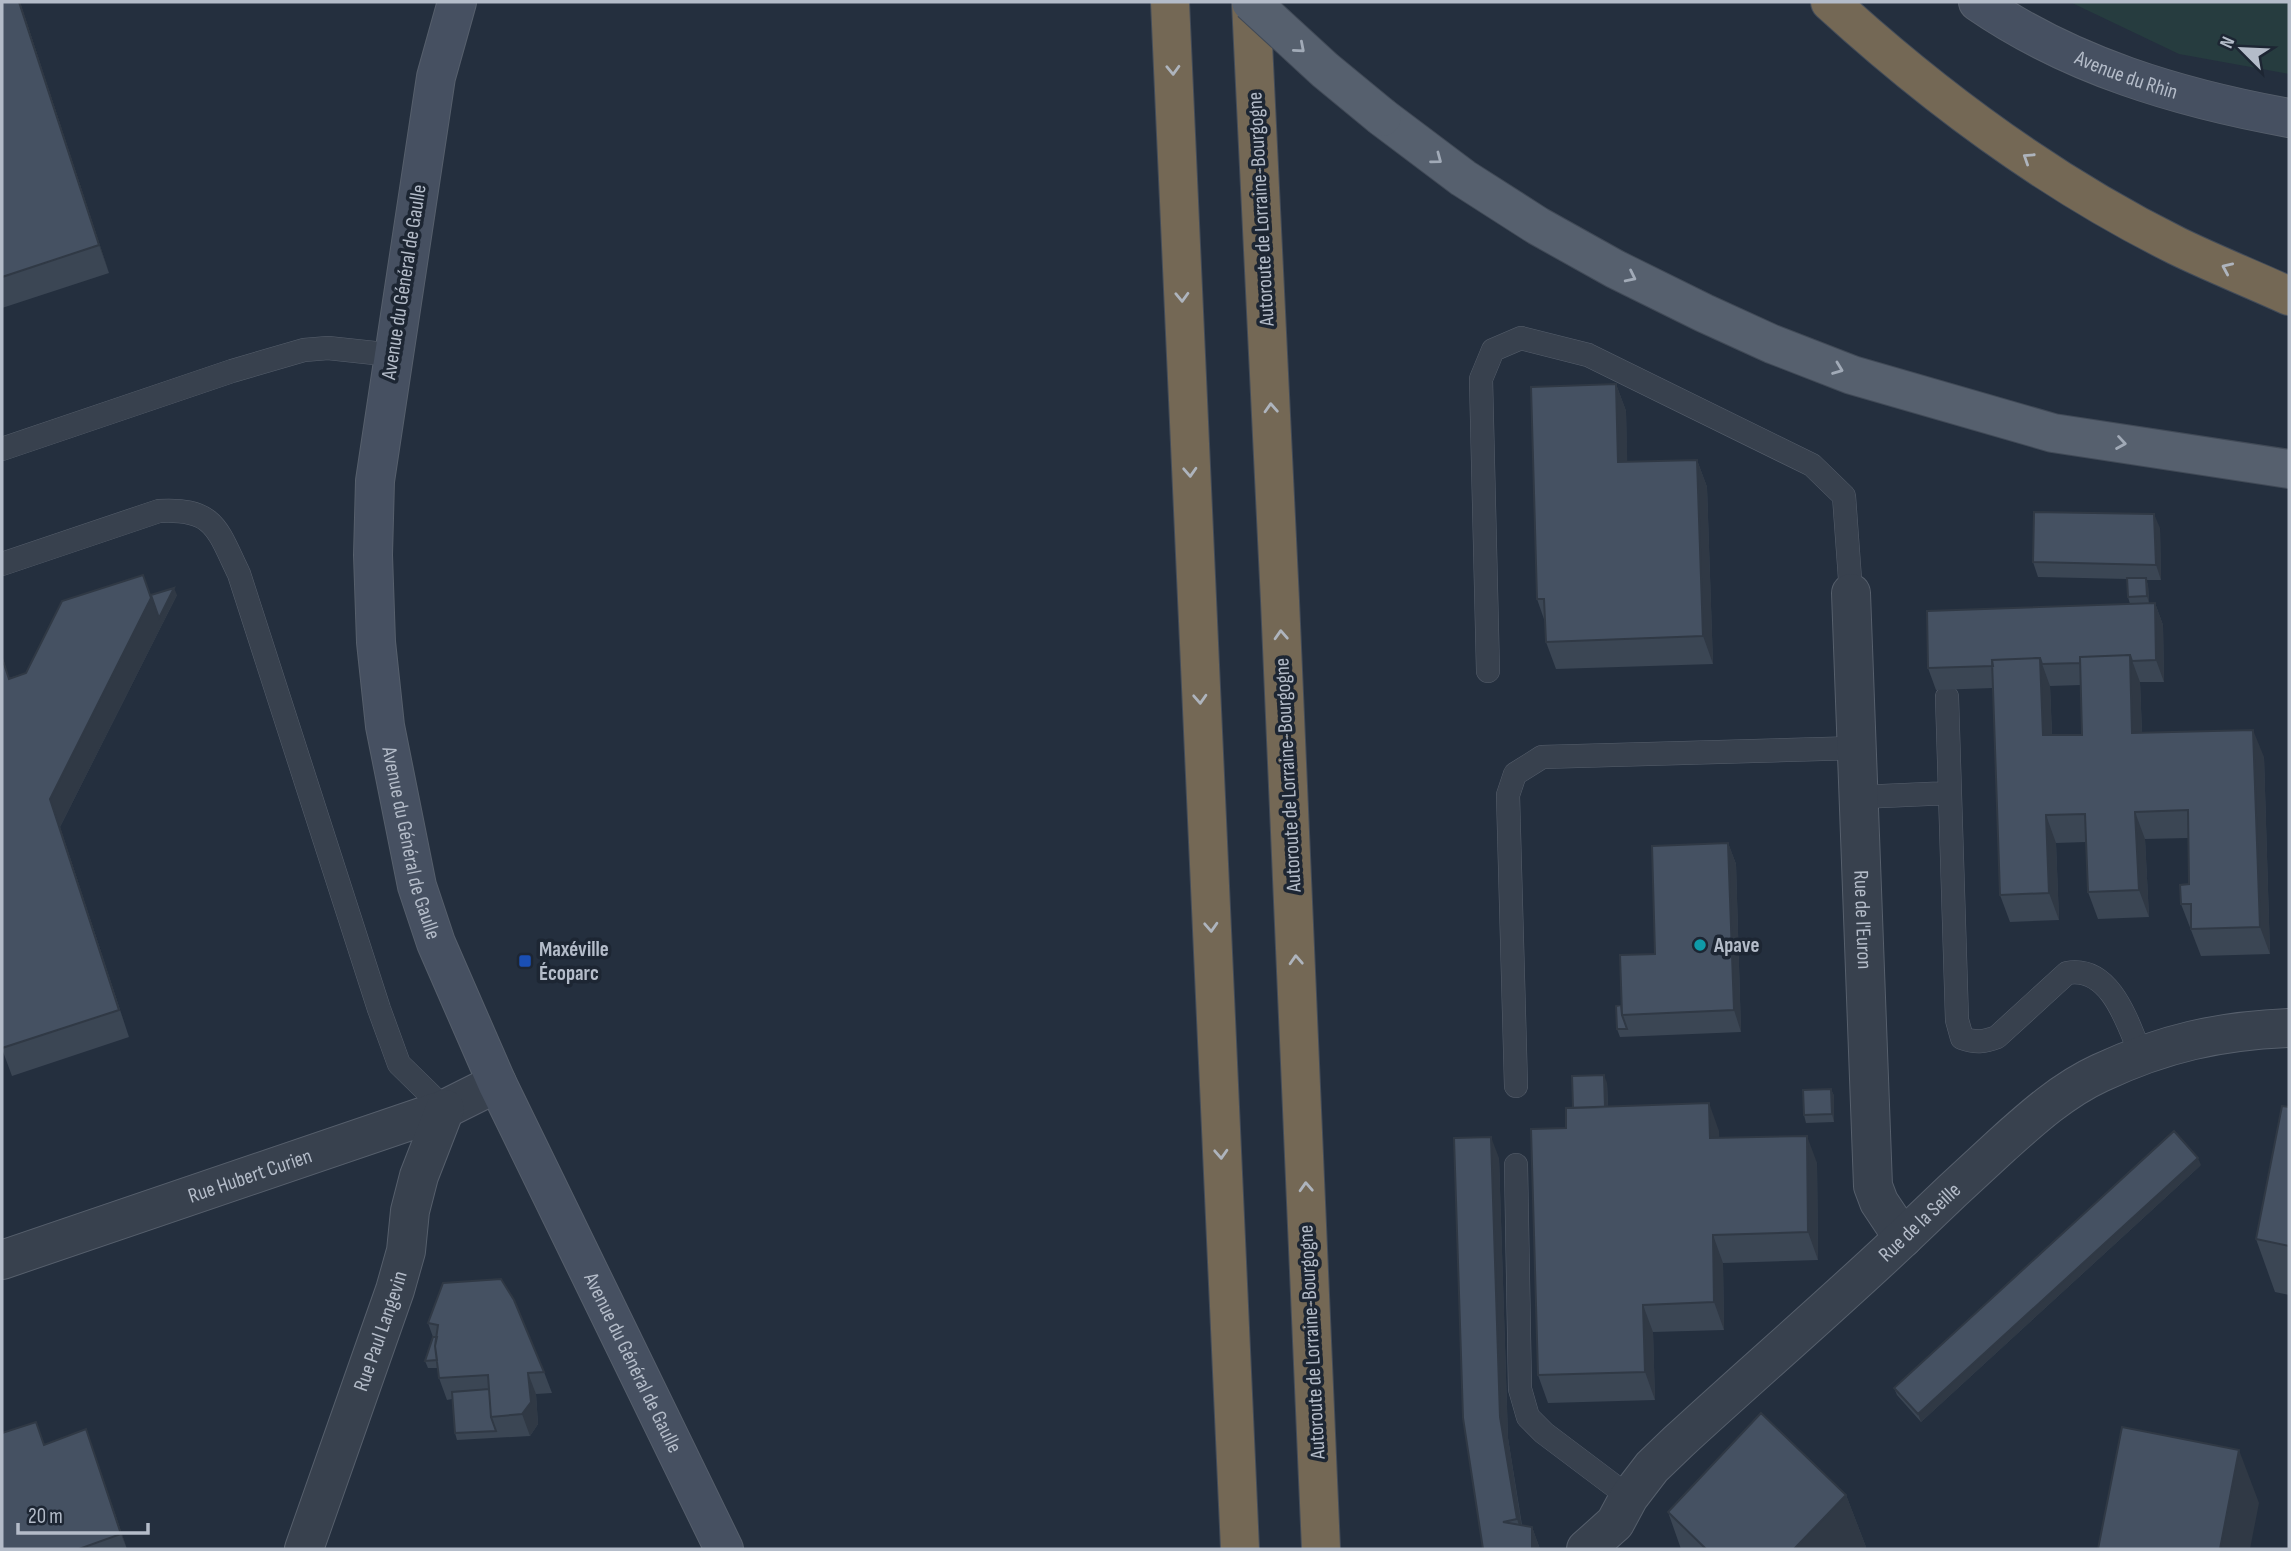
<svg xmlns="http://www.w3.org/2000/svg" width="2291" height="1551" font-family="'Sofia Sans Condensed',sans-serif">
<rect width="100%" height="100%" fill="#242f3e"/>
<!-- green -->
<path fill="#263c3f" d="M 2070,2 L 2289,2 L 2289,74 L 2179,54 Z"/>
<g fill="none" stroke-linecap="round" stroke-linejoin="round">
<!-- service casing -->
<g stroke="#565f6c" stroke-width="24">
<path id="service" d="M 2,449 L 232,371 L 304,350 L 328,348 L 393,355
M 2,564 L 159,511 C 215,508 217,529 239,574 L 379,1009 L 399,1064 L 445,1109
M 1488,671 L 1481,379 L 1493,350 L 1521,338 L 1588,355 L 1812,465 L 1844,496 L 1851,593
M 1947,697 L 1957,1020 L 1962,1038 C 1976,1043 1984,1042 1997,1037 L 2067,973 C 2111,965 2128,1024 2141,1055
M 1860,797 L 1950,793
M 1516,1086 L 1508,795 L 1515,774 L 1542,757 L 1858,748
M 1516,1165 L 1520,1389 L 1528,1417 L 1544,1433 L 1629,1497"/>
</g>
<!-- minor casing -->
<g stroke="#565f6c" stroke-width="40">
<g id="minor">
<path id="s1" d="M 1851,593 L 1873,1186 L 1879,1202 L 1903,1238"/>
<path id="s2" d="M 2,1260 L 445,1109 L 497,1083"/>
<path id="s3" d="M 304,1549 L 395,1290 L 406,1251 L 410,1211 L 419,1176 L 445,1109"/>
<path id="s4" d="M 1586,1549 L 1615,1523 L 1629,1497 L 1652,1467 L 1678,1442 C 1753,1373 1831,1306 1905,1236 C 1937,1205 1969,1175 2002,1145 C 2032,1118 2063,1090 2100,1073 C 2164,1043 2219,1031 2289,1028"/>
</g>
</g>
<!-- secondary casing -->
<g stroke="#565f6c" stroke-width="40">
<g id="secondary">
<path id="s5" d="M 457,2 L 436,77 L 375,481 L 373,555 L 376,642 L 385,726 L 417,886 L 436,943 L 497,1083 L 724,1549"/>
<path id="s6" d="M 1978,2 C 2071,66 2179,98 2289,118"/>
</g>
</g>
<!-- primary casing -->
<g stroke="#414a57" stroke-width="40">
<path id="primary" d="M 1382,117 L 1463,178 L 1538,226 L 1615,269 L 1704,313 L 1772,344 L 1852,375 L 2053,433 L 2289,469"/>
</g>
<!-- motorway casing -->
<g stroke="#434c59" stroke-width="40">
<path id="motorway" d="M 1170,2 L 1240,1549
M 1251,2 L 1280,601 L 1321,1549
M 1830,2 C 1934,97 2050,183 2177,246 C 2214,264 2252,279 2289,296"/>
</g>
<!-- service -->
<use href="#service" stroke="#38414e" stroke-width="23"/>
<!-- minor -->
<use href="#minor" stroke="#38414e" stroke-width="38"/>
<!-- secondary -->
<use href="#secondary" stroke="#465061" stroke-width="38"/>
<!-- primary -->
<use href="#primary" stroke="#56606e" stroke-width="38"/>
<!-- motorway -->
<use href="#motorway" stroke="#746855" stroke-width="38"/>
<!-- primary-bridge casing -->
<g stroke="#414a57" stroke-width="40" stroke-linecap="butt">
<path id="primary-bridge" d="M 1251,2 L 1325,70 L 1382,117"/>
</g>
<!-- primary-bridge -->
<use href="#primary-bridge" stroke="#56606e" stroke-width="38"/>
</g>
<!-- wall -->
<path fill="#3b4654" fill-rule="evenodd" d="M 2,2 L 20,2 L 109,273 L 2,308 Z
M 1616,384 L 1626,411 L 1627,462 L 1697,460 L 1707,487 L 1713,664 L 1556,669 L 1546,642 L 1545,622 L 1537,599 Z
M 2160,528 L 2161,580 L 2146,580 L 2148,585 L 2149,603 L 2155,603 L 2163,625 L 2164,682 L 2140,682 L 2142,733 L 2264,757 L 2270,954 L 2201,956 L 2181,904 L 2189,884 L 2188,838 L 2145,839 L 2149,917 L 2098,919 L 2088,892 L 2086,842 L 2056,843 L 2059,920 L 2010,922 L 2000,895 L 1993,688 L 1936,690 L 1928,668 L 2130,604 L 2128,597 L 2127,579 L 2038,577 L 2033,562 ZM 2081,685 L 2082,735 L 2052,735 L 2050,686 Z
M 151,595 L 177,595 L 60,827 L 129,1037 L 12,1076 L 2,1049 L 2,655 L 9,678 L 26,673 Z
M 1728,843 L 1736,864 L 1741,1032 L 1620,1037 L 1617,1029 L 1621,1005 Z
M 1607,1083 L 1608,1106 L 1719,1131 L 1719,1138 L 1817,1163 L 1818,1260 L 1723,1263 L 1724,1330 L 1653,1332 L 1655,1400 L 1548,1403 L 1538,1375 L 1566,1128 L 1573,1108 Z
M 1831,1089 L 1834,1096 L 1834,1122 L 1806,1123 L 1804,1115 Z
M 2289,1107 L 2289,1295 L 2275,1292 L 2256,1239 Z
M 1499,1158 L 1508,1438 L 1522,1525 L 1532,1527 L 1540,1549 L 1483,1549 Z
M 2201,1165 L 1921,1422 L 1897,1395 L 1894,1388 Z
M 443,1283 L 544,1372 L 552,1393 L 536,1394 L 538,1424 L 530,1436 L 457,1440 L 455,1433 L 452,1399 L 447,1400 L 439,1378 L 438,1368 L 428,1368 L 425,1361 L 433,1337 L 428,1323 Z
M 86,1429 L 127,1549 L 2,1549 L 44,1445 Z
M 1846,1495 L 1866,1547 L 1864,1549 L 1681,1549 L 1668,1512 Z"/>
<!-- shaded-wall -->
<path fill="#303945" d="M 19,2 L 20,2 L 109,273 L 99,245 Z
M 1616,384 L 1626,411 L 1628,490 L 1618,462 Z
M 1697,460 L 1707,487 L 1713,664 L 1703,636 Z
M 2154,514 L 2160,528 L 2161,580 L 2156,565 Z
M 2146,578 L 2148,585 L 2149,603 L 2147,596 Z
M 174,588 L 177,595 L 60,827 L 129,1037 L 50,799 L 151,598 Z
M 2155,603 L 2163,625 L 2164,682 L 2156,660 Z
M 2130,655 L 2140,682 L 2143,760 L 2132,733 Z
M 2040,658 L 2050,686 L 2053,763 L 2043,735 Z
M 2253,730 L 2264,757 L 2270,954 L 2260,927 Z
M 2135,812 L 2145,839 L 2149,917 L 2139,890 Z
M 2046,815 L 2056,843 L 2059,920 L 2049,893 Z
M 1728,843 L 1736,864 L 1741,1032 L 1734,1010 Z
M 1604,1075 L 1607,1083 L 1609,1134 L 1606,1127 Z
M 1831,1089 L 1834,1096 L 1834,1122 L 1832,1114 Z
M 1709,1103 L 1719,1131 L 1720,1166 L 1710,1138 Z
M 1807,1136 L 1817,1163 L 1818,1260 L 1808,1232 Z
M 1491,1137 L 1499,1158 L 1508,1438 L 1524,1541 L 1517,1519 L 1500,1417 Z
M 2198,1158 L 2201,1165 L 1921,1422 L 1918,1414 Z
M 1713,1235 L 1723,1263 L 1724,1330 L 1714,1302 Z
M 1643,1305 L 1653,1332 L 1655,1400 L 1645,1372 Z
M 528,1373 L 536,1394 L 538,1424 L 530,1436 L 522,1414 Z
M 86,1429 L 96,1457 L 127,1549 L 121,1534 Z
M 2239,1450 L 2259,1503 L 2250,1549 L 2220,1549 Z
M 1846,1495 L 1866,1547 L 1864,1549 L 1794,1549 Z
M 1532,1527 L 1540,1549 L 1532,1549 Z"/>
<!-- building -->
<path fill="#455162" stroke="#303945" stroke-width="2" d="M 2,2 L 19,2 L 99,245 L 2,277 Z
M 1616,384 L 1618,462 L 1697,460 L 1703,636 L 1546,642 L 1544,599 L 1537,599 L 1531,387 Z
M 2034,512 L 2154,514 L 2156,565 L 2033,562 Z
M 143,575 L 151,598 L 50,799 L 119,1010 L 2,1048 L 2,658 L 9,679 L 26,673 L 62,601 Z
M 2127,578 L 2146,578 L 2147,596 L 2128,597 Z
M 174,588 L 159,618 L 151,595 Z
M 2155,603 L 2156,660 L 2132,661 L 2130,655 L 2080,657 L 2080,663 L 2042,664 L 2040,658 L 1992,660 L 1993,666 L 1928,668 L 1927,611 Z
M 2130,655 L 2132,733 L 2253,730 L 2260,927 L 2191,929 L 2191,904 L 2181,904 L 2180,885 L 2189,884 L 2188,810 L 2135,812 L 2139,890 L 2088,892 L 2085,814 L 2046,815 L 2049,893 L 2000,895 L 1992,660 L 2040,658 L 2043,735 L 2082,735 L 2080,657 Z
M 1728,843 L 1734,1010 L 1622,1015 L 1620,955 L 1655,954 L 1652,846 Z
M 1621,1005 L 1622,1015 L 1627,1029 L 1617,1029 L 1616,1006 Z
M 1604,1075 L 1605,1107 L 1573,1108 L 1572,1076 Z
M 1831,1089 L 1832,1114 L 1804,1115 L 1803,1090 Z
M 1709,1103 L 1710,1138 L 1807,1136 L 1808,1232 L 1713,1235 L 1714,1302 L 1643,1305 L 1645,1372 L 1538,1375 L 1531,1129 L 1566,1128 L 1566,1108 Z
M 2282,1106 L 2289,1107 L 2289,1246 L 2256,1239 Z
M 2174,1131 L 2198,1158 L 1918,1414 L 1894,1388 Z
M 1491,1137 L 1500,1417 L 1517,1519 L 1503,1522 L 1532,1527 L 1532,1549 L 1483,1549 L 1463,1418 L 1454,1138 Z
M 501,1279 L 514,1300 L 544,1372 L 528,1373 L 531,1402 L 522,1414 L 491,1417 L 488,1375 L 439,1378 L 435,1346 L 438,1325 L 428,1323 L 443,1283 Z
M 433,1337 L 437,1337 L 435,1346 L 437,1360 L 425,1361 Z
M 489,1389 L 491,1417 L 496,1431 L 455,1433 L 452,1392 Z
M 1761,1413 L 1846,1495 L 1794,1549 L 1706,1549 L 1668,1512 Z
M 36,1422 L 44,1445 L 86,1429 L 121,1534 L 79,1549 L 2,1549 L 2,1433 Z
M 2122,1427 L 2239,1450 L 2220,1549 L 2098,1549 Z"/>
<!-- one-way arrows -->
<defs><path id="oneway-chevron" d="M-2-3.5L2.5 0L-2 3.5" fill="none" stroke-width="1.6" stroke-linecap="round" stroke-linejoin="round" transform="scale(1.75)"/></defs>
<g stroke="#a1aab7">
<use href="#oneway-chevron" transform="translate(1300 48) rotate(41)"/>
<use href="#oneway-chevron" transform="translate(1437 159) rotate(37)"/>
<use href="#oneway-chevron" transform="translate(1631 277) rotate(26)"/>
<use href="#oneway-chevron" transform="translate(1838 369) rotate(21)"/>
<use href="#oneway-chevron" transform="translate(2121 443) rotate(9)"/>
</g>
<g stroke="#aeb4bd">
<use href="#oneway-chevron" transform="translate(1173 70) rotate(88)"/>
<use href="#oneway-chevron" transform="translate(2028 158) rotate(-147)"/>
<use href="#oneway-chevron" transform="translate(2227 268) rotate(-156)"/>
<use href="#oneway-chevron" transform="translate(1182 297) rotate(88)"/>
<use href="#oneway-chevron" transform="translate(1271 408) rotate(-93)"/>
<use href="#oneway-chevron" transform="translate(1190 472) rotate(87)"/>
<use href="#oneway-chevron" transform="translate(1281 635) rotate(-93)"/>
<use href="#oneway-chevron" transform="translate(1200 699) rotate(87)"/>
<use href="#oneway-chevron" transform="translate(1211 927) rotate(87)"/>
<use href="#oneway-chevron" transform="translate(1296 960) rotate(-93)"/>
<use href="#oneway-chevron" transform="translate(1221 1154) rotate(87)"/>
<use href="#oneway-chevron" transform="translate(1306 1187) rotate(-93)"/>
</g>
<!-- markers -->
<circle fill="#0f9aa8" stroke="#1d2633" stroke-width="2.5" cx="1700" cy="945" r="7"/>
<rect fill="#1a4fb4" stroke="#1d2633" stroke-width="2.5" x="518" y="954" width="14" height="14" rx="3.5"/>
<g text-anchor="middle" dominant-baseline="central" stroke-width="7" stroke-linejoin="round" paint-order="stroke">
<!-- street labels -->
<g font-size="21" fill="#b4bcc9" stroke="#1d2633">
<text stroke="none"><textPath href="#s6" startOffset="166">Avenue du Rhin</textPath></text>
<text transform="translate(1261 209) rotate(-93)">Autoroute de Lorraine-Bourgogne</text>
<text transform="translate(404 282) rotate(-81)">Avenue du Général de Gaulle</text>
<text transform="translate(1288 775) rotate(-93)">Autoroute de Lorraine-Bourgogne</text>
<text stroke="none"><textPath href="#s5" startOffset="852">Avenue du Général de Gaulle</textPath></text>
<text stroke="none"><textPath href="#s1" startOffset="327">Rue de l'Euron</textPath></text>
<text stroke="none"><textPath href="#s2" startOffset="262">Rue Hubert Curien</textPath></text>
<text stroke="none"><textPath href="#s4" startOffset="469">Rue de la Seille</textPath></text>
<text stroke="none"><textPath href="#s3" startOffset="231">Rue Paul Langevin</textPath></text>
<text transform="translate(1312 1342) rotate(-93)">Autoroute de Lorraine-Bourgogne</text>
<text stroke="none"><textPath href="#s5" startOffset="1419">Avenue du Général de Gaulle</textPath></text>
</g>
<!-- poi labels -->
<g font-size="21" font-weight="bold" fill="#b4bcc9" stroke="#1d2633" text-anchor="start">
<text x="1714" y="945">Apave</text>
<text x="539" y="949">Maxéville<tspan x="539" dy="24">Écoparc</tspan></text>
</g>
</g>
<!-- border -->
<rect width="2291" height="1551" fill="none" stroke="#b4bcc9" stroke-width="7"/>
<!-- north arrow -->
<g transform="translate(2242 49) rotate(294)" stroke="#1d2633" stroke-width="5" paint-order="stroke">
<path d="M0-5L12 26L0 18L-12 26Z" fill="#b4bcc9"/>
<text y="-10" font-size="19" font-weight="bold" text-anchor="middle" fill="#b4bcc9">N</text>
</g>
<!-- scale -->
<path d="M18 1523v10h130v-10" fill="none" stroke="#b4bcc9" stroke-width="3.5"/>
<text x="28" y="1523" font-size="21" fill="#b4bcc9" stroke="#1d2633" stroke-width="5" paint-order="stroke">20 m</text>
</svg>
